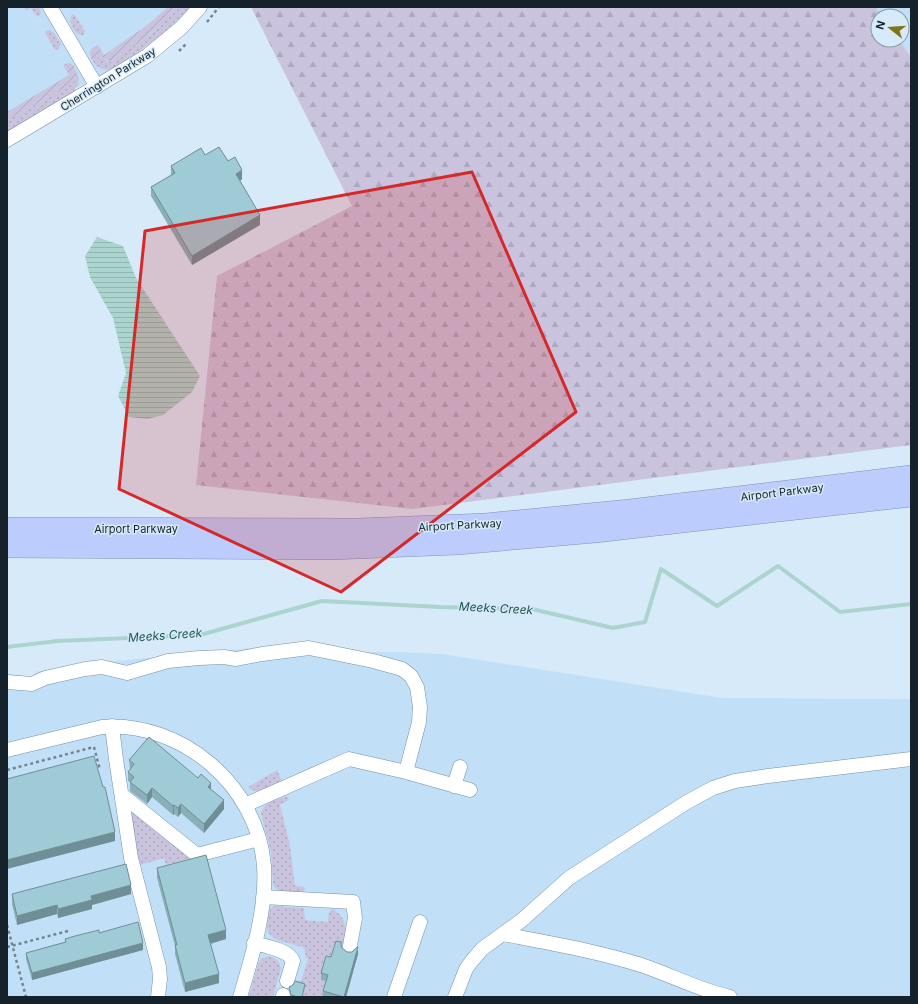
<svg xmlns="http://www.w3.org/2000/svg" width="918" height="1004" font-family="Inter,sans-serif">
<defs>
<pattern id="grass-dots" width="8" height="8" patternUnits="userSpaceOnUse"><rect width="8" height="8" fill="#cac3de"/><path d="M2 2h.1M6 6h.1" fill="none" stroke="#ada7bf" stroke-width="1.8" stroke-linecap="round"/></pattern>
<pattern id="forest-firs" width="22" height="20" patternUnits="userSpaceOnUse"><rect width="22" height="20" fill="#cac3de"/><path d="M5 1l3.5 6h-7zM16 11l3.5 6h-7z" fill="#ada7bf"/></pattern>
<pattern id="garden-furrows" width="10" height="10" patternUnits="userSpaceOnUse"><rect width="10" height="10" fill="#cac3de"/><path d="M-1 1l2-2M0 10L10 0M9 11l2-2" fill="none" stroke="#ada7bf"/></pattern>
<pattern id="water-rules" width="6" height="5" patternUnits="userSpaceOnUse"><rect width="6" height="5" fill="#abd4ce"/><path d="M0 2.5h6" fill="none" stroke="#92b6b1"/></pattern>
</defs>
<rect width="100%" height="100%" fill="#d7eaf9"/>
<!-- built -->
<path fill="#c1e0f8" d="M 7,7 L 195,7 L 137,60 L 77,87 L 7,128 Z
M 876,7 L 911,7 L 911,57 L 899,40 L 902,40 L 902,16 L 882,16 Z
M 312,642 L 352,652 L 400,652 L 442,654 L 722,698 L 911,699 L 911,997 L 7,997 L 7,674 L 21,675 L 27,681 L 31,678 L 36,672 L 39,671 L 104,662 Z"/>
<!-- grass -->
<path fill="url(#grass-dots)" d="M 24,7 L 39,7 L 41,12 L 40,15 L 37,17 L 31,8 L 26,10 Z
M 180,7 L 190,7 C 172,27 152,43 129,58 C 123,62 117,68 110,69 C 102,71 96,67 93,61 L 101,56 L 108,62 L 110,62 L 152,33 Z
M 72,14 L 75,15 L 85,31 L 84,35 C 75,37 67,22 72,14 Z
M 50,30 L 54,33 L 61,44 L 58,50 L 55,50 L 45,33 L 46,31 Z
M 79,78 L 78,85 L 73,92 L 7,132 L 7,121 L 70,85 Z
M 277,770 L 282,781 C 272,785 256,797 248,787 Z
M 286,796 L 288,798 L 289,800 L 280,805 L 290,845 L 295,886 L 304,887 L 305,889 L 303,892 C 294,892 278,894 273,885 L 271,852 L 261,813 C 264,802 276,800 286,796 Z
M 131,809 L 191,858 L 166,865 L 164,858 L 140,865 L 137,860 Z
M 274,906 L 304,908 L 305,920 L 328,922 L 329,912 L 332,909 C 348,917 348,933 342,949 C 339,958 327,971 321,979 L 328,982 L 324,997 L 302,997 L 305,986 L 297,983 L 298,981 L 301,981 L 308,959 L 306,958 L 304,948 C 288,940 264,944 267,920 C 268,914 269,909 274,906 Z
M 268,956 C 275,957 279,961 281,968 L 273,997 L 249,997 L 258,964 L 261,959 Z"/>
<!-- forest -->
<path fill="url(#forest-firs)" d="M 251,7 L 876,7 L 882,16 L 878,16 L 878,40 L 899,40 L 911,57 L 911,445 L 412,509 L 196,485 L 217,276 L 352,206 Z"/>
<!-- garden -->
<path fill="url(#garden-furrows)" d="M 168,7 L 180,7 C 159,29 135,45 110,62 L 101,56 L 93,61 C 88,53 89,48 98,45 L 104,55 L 146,26 Z
M 70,63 L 74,66 L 79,78 L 70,85 L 7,121 L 7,112 L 69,75 L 64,66 L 65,64 Z"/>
<!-- water -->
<path fill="url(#water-rules)" d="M 97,237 L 123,246 L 136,278 L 200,376 L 192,392 L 163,415 L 148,419 L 129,417 L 118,396 L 126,373 L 113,318 L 90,277 L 85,256 Z"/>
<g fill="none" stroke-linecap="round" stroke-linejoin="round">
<!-- stream -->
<path stroke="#abd4ce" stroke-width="4" d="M 7,647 L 57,641 L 200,635 L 322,601 L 440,607 L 532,609 L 613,628 L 645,622 L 661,569 L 717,606 L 778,566 L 840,612 L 911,604"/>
<!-- minor casing -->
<g stroke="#7391a8" stroke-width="15">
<path id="minor" d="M 50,7 L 97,87
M 7,140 L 147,56 L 182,27 L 200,7
M 7,682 L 32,684 L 45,678 L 85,669 L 102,667 L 127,673 L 168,661 L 199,658 L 224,657 L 236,659 L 262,654 L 309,648 L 373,661 L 402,669 L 411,676 L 417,687 L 420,707 L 419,722 L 406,772
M 112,726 L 116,759 L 131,858 L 159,967 L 160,979 L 158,997
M 7,750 L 102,727 C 182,721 258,786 264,866 C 267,909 252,957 240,997
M 454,786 L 460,767
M 122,795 L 197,855 L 259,839
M 245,805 L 349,759 L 406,772 L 470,790
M 263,897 L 353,902 L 355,918 L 349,951
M 503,934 C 550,943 596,951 641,965 C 671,975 699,990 730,997
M 254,943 C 265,946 289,950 293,961 L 287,981
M 283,997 L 283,995
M 394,997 L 420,922
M 455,997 L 466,969 L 471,962 L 482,949 L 522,920 L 569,878 L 687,802 L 713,788 L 735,781 L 768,776 L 911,759"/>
</g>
<!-- highway casing -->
<g stroke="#8291b4" stroke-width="22">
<path id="highway" d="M 7,528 L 359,529 L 486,524 L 630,510 L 911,476
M 7,547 L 331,549 L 457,544 L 595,532 L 911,496"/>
</g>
<!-- path -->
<path stroke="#74848f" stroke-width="2.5" stroke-dasharray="3 3" stroke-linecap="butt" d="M 207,22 L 219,7
M 179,51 L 187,43
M 7,770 L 94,747 L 100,770
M 7,925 L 26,997
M 7,947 L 68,931"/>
<!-- minor -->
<use href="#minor" stroke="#fff" stroke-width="14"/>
<!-- highway -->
<use href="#highway" stroke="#bccdfd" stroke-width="21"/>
</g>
<!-- wall -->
<path fill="#89afb8" d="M 205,155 L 228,161 L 242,179 L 240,181 L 260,225 L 192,265 L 151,196 L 151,187 L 171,175 L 171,166 Z
M 129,760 L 211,789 L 224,809 L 204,833 L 181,813 L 178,817 L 174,814 L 173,815 L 152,797 L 147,804 L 130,791 L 130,782 L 128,781 L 128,772 L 130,770 Z
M 157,868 L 226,939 L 211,944 L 219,983 L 185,992 L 175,954 L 175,946 L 157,878 Z
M 12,894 L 131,894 L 92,905 L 92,909 L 58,918 L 57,914 L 17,925 L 12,904 Z
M 99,933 L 143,950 L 32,980 L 26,959 L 26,953 L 65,942 L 65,939 Z
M 341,947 L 347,952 L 358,954 L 346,997 L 323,997 L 323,991 L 326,981 L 321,980 L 321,973 L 331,957 Z
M 289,987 L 305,987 L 302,997 L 291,997 L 289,989 Z"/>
<!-- shaded-wall -->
<path fill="#6f8e96" d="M 242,170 L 242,179 L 236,184 L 236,174 Z
M 260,215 L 260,225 L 192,265 L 192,256 Z
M 211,783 L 211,792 L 208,787 Z
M 152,788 L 152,797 L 147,804 L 147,795 Z
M 224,800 L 224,809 L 204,833 L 204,824 Z
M 181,804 L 181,813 L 178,817 L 178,808 Z
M 174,805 L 174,814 L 173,815 L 173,806 Z
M 115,832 L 115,841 L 7,869 L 7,860 Z
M 131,885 L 131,894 L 92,905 L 92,909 L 58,918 L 58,909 L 91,896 Z
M 57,905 L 57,914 L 17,925 L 17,916 Z
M 226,930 L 226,939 L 208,944 L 208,935 Z
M 143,943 L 143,950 L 32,980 L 32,973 Z
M 358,947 L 358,954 L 346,997 L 344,997 Z
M 219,974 L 219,983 L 185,992 L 185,983 Z"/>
<!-- building -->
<path fill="#9fcbd6" stroke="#6f8e96" d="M 219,147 L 228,161 L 235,157 L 242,170 L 236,174 L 260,215 L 192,256 L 151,187 L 175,173 L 171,166 L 201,148 L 205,155 Z
M 149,737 L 198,778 L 201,774 L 211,783 L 208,787 L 224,800 L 204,824 L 181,804 L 178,808 L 174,805 L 173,806 L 152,788 L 147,795 L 130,782 L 134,777 L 128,772 L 134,764 L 129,760 Z
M 94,756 L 103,787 L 105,787 L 115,832 L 7,860 L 7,779 Z
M 206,855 L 226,930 L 208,935 L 219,974 L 185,983 L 175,945 L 177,945 L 157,868 Z
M 126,864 L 131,885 L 91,896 L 92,900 L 58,909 L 57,905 L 17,916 L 12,894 Z
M 138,922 L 143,943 L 32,973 L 26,953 L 66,942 L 65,939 L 75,936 L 99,930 L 99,933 Z
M 336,941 L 341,942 L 341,947 L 347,952 L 352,952 L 357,947 L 358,947 L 344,997 L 323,991 L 328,975 L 321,973 L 326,956 L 331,957 Z
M 295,981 L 305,984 L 302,997 L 298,997 L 291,995 L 289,987 L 293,985 Z"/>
<!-- marked area -->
<path fill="#d62828" fill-opacity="0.2" stroke="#d62828" stroke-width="3" stroke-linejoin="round" d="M 472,172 L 576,412 L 341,592 L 119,489 L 145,231 Z"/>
<g text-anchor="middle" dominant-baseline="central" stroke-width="3" stroke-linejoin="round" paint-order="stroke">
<!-- street labels -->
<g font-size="11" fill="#16222b" stroke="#d7eaf9">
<text transform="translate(108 79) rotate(-32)">Cherrington Parkway</text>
<text transform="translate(782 492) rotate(-7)">Airport Parkway</text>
<text transform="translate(460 525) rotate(-3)">Airport Parkway</text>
<text x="136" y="529">Airport Parkway</text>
</g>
<!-- water labels -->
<g font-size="12" font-style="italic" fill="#1d554f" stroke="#d7eaf9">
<text transform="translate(496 608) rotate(3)">Meeks Creek</text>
<text transform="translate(165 635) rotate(-4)">Meeks Creek</text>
</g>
</g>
<!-- border -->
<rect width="918" height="1004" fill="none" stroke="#16222b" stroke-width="16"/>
<!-- north arrow -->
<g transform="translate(890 28) rotate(287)"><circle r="19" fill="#d7eaf9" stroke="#8a9aa7"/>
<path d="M0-3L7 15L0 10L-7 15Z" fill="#7f7518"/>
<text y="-6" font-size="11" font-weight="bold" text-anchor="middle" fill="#16222b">N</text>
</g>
</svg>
